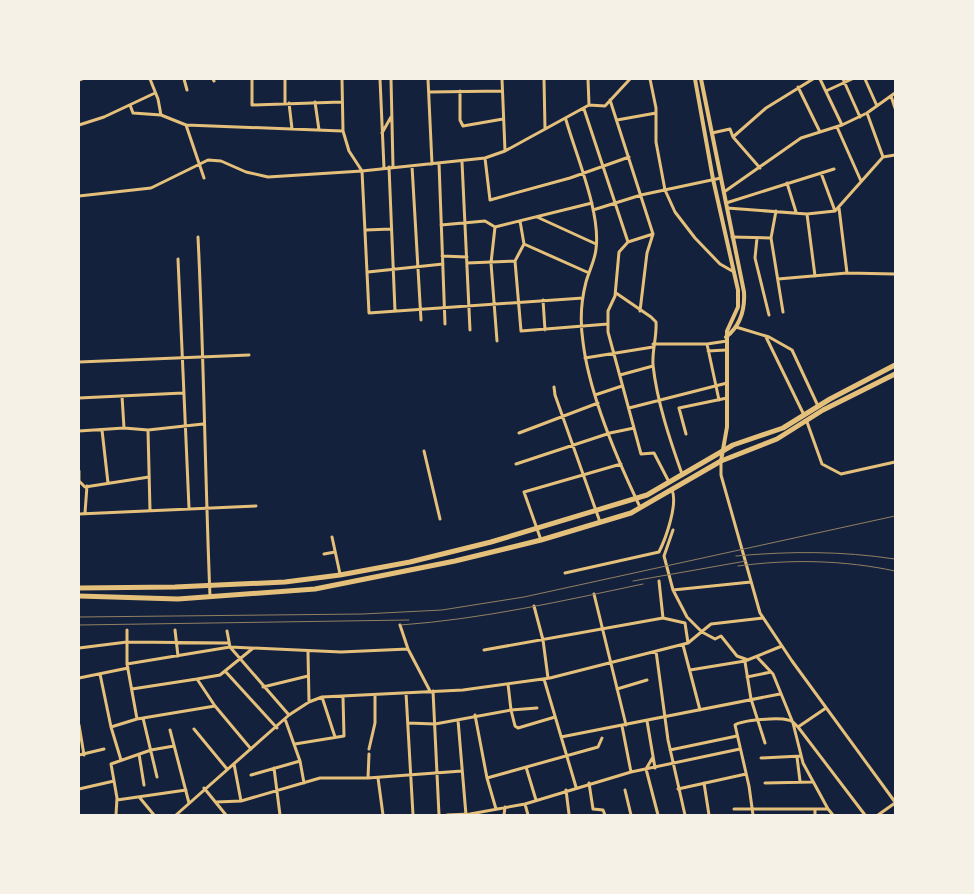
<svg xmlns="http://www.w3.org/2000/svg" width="974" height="894" font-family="Lora,serif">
<rect width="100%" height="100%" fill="#14213d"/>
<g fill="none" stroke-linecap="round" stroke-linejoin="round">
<!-- minor -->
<path stroke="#e5c07b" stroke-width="3" d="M 150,79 L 158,99 L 161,115 L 186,125 L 204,178
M 184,79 L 187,90
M 213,79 L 214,81
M 252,79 L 252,105 L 341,102
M 342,79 L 343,131 L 349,151 L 362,171 L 369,313 L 583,298
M 380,79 L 384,168
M 391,79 L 393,167
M 428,79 L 432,164
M 502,79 L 505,151
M 544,79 L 545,129
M 588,79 L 589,105
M 650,79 L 656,108 L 656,142 L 665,190 L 675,212 L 695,238 L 720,264 L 734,272
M 820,79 L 842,125
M 843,79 L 860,117
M 865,79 L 877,106
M 79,80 L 82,79
M 798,87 L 820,132
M 460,91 L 460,120 L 463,126 L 503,119
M 826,91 L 852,79
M 430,92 L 502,91
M 891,96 L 895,108
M 610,100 L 653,234 L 647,253 L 640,311
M 315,102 L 319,130
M 285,103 L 285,79
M 289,103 L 292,129
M 130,105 L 133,113 L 161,115
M 584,109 L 628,242
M 867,113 L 883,157
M 566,120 C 576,155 601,213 596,249 C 595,260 589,271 586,282 C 581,301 580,322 583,342 C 589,393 618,461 640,507
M 617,120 L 656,113
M 79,125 L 104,117 L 155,93
M 186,125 L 342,131
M 837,127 L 861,181
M 382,133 L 391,117
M 712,133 L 730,129 L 733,137
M 485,158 L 490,200 L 570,178 L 629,157
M 462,162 L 470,330
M 439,163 L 445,324
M 412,166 L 421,320
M 389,167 L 395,311
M 760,168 L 733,137 L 766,108 L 813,79
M 821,173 L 835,211
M 787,183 L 796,212
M 724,192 L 801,138 L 842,125 L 867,113 L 895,93
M 79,196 L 151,188 L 208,160 L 221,161 L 246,172 L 268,177 L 362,171 L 485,158 L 505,151 L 589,105 L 605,106 L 630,79
M 726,203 L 834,169
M 727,208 L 807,214 L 835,211 L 883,157 L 895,155
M 839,208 L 847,273
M 593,210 L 641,195 L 721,178
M 776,211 L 771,238 L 783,312
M 807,214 L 815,276
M 537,217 L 596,244
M 520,221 L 524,244 L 515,261 L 521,331 L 608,324
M 441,225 L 485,221 L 495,227 L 592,203
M 495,227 L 491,263 L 497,341
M 366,230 L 391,229
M 653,234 L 628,242 L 619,252 L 615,296 L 608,311 L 608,332 L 641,454 L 654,453 L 669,482
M 198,237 C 204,357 205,477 210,596
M 732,237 L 771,238
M 757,238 L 755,258 L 769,315
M 524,244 L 589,273
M 442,256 L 467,257
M 178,259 L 189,508
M 467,263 L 515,261
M 368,272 L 443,264
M 778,279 L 847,273 L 895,274
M 616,293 L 651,317 L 656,322 C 657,337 652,350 653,365 C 657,402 670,440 682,474
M 543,300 L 545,330
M 736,327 L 769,337 L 792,350 L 818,406
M 766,337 L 804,415
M 653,344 L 707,344 L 727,341
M 707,344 L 719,400
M 708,351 L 726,350
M 585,358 L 653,347
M 79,362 L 249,355
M 620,375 L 653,366
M 554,387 L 555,395 L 600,522
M 595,395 L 622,386
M 122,396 L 124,428
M 79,398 L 183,393
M 629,408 L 727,383
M 807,422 L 822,464 L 841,474 L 895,462
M 102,430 L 108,483
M 148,430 L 150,510
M 79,431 L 124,428 L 148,430 L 203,424
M 519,433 L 598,403
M 686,434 L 679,408 L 727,398
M 424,451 L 440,519
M 721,461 L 721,475 L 760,613 L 792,661 L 895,802
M 516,464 L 610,433 L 634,428
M 79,471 L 79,481 L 85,487 L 149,477
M 85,513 L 87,486
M 79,514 L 256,506
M 673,530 L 664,556 L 673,590 L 687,617 L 702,632 L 715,639 L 721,636 L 737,656 L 748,660
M 332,537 L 340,574
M 541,540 L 524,492 L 621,464
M 324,554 L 335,552
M 565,573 L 659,552 C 666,538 678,504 672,490
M 659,581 L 663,618 L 685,623 L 688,643
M 673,590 L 751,582
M 594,594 L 626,725
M 534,606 L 543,640 L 548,678
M 400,625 L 408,649 L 430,691
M 127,630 L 127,664 L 137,719
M 175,630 L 178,656
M 227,631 L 230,647 L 289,715
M 683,645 L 700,710
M 79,648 L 127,642 L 229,643
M 484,650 L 663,618
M 656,651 L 668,740 L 685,815
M 308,652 L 309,702
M 757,657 L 773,674 L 793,723 L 803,763 L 828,809
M 745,662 L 751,699 L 765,743
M 127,664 L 230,647 L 341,652 L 408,649
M 690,670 L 745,661 L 782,646
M 225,671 L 277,728
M 100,674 L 111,727 L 121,760
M 747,677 L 771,672
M 79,678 L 128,668
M 197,679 L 220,675 L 252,649
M 544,679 L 576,787
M 263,687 L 308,676
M 132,689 L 197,679 L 215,706 L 251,749
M 617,689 L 647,680
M 433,691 L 439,815
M 406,693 L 413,815
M 322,697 L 335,737
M 537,708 L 511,710 L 515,726 L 518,728 L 555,717
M 475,715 L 487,778 L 496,809
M 143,718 L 157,777
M 285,719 L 300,761 L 304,783
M 458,720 L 466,815
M 647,721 L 655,768
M 408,723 L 435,724 L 511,710 L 508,684
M 79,725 L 84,755
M 622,726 L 631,772
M 111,727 L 137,719 L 215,706
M 798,727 L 826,708
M 194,729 L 227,769
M 170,730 L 189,803
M 561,737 L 780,694
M 295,744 L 344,736 L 343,697
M 369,749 L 375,723 L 375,695
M 670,750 L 737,736
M 139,754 L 144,785
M 79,755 L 104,749
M 653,757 L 646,769 L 658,815
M 797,757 L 800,781
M 761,758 L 801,756
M 234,764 L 241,801
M 526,767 L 536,800
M 274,768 L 280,815
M 251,775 L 300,761
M 368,778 L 369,754
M 378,778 L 383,815
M 487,778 L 598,747 L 602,738
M 589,783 L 593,809 L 603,810 L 605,815
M 704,783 L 709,815
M 765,783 L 812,782
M 204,788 L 226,815
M 79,789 L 114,781
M 678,789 L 746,774
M 566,790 L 569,814
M 625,790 L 631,815
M 140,798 L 154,815
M 117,800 L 186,790
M 216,802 L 241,801 L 320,778 L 368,778 L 462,771
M 525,804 L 528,815
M 734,809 L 828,809 L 833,815
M 815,809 L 815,815
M 116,815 L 117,798 L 111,764 L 151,750 L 174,746
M 176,815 L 289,715 L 309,702 L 322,697 L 463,690 L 550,678 L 688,643 L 711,624 L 763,618
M 447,815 L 470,814 L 525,804 L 631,772 L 740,749
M 504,815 L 505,807
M 753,815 L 749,786 L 735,725 C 742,720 779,717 788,720 C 792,720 796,725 798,727 L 865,815
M 878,815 L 895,803"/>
<!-- tertiary -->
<path stroke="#e5c07b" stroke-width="4" d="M 695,79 L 713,179 L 738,290 L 738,307 L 727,331 L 727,427 L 721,461
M 701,79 L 744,292 C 745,309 740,326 726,337"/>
<!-- primary -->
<path stroke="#e5c07b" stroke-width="5" d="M 79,588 L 175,587 L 285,582 L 340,575 L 410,562 L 491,542 L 647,495 L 733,445 L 783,428 L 830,399 L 895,365
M 79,596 L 178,599 L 315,589 L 455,561 L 541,540 L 631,513 L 721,461 L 777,439 L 823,410 L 895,374"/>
<!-- rail -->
<path stroke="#918062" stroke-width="1" d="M 736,556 C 790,551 842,551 895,559
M 738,566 C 790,559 844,560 895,571
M 633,581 L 746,561
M 79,617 L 363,614 L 442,610 L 524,597 L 895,516
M 79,625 L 409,620
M 401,625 C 483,619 562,601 643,584"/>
</g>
<!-- border -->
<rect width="974" height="894" fill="none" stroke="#f6f1e7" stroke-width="160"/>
</svg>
